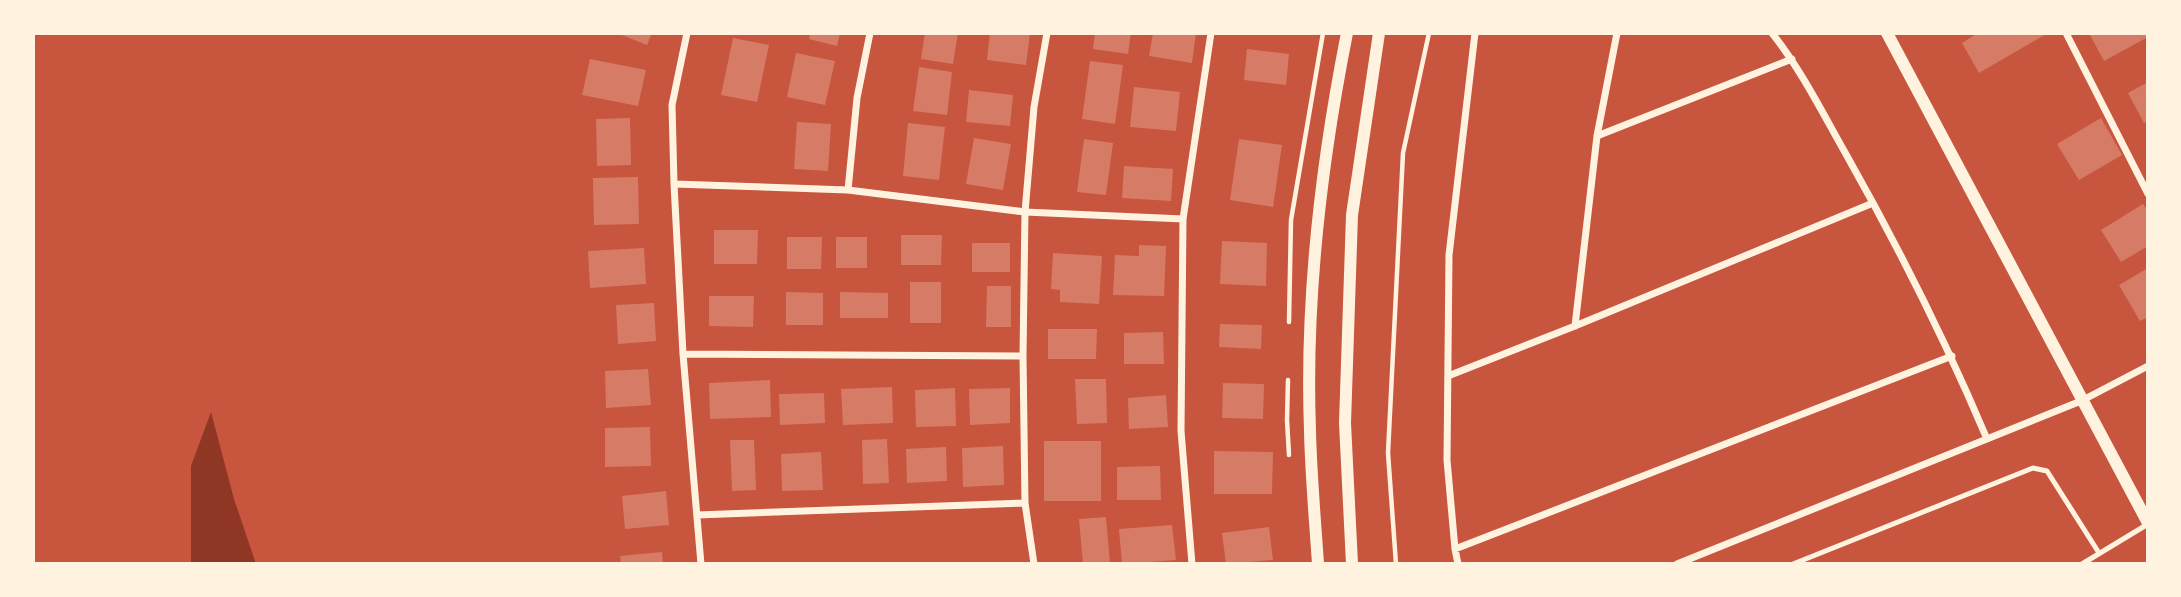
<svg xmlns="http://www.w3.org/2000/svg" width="2181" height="597" font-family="'Source Sans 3',sans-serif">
<rect width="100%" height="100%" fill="#c8553d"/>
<!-- water -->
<path fill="#8f3625" d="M 211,412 L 234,499 L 256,564 L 191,564 L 191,466 Z"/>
<!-- building -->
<path fill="#d67c66" d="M 617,33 L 652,33 L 647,45 Z
M 810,33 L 840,33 L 837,46 L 809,39 Z
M 925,33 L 958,33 L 953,64 L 921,59 Z
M 990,33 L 1030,33 L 1026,65 L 987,60 Z
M 1095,33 L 1131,33 L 1128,54 L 1093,49 Z
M 1153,33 L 1196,33 L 1192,63 L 1149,56 Z
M 1978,33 L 2048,33 L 1979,73 L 1962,43 Z
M 2089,33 L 2148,33 L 2148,37 L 2104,61 Z
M 733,38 L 769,45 L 757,102 L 721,95 Z
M 1247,49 L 1289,54 L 1286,85 L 1244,80 Z
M 796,53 L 835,61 L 825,105 L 787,97 Z
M 590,59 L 646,70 L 638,106 L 582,95 Z
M 1090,61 L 1123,65 L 1115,124 L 1082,119 Z
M 919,67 L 952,72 L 947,115 L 913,111 Z
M 2148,82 L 2148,121 L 2144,123 L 2128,93 Z
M 1134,87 L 1180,92 L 1176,131 L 1130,127 Z
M 969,90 L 1013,95 L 1010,126 L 966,122 Z
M 630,118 L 631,165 L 597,166 L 596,119 Z
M 2101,118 L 2122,155 L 2079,180 L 2057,144 Z
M 797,122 L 831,124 L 828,171 L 794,169 Z
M 908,123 L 945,127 L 939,180 L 903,176 Z
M 974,138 L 1011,144 L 1003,190 L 966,184 Z
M 1084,139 L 1113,143 L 1106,195 L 1077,192 Z
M 1239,139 L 1282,145 L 1273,207 L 1230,200 Z
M 1124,166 L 1173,169 L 1171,201 L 1122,198 Z
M 638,177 L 639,224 L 594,225 L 593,178 Z
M 2143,204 L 2148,211 L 2148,246 L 2121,262 L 2101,230 Z
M 714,230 L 758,230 L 757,264 L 714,264 Z
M 901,235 L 942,235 L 941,265 L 901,265 Z
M 787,237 L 822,237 L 821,269 L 787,269 Z
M 836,237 L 867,237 L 867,268 L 836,268 Z
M 1222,241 L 1267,243 L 1266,286 L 1220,284 Z
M 972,243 L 1010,243 L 1010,272 L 972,272 Z
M 1139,245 L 1166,246 L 1164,296 L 1113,295 L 1115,255 L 1139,256 Z
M 644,248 L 646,284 L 590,288 L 588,251 Z
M 1053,253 L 1102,256 L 1099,304 L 1060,302 L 1060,290 L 1051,289 Z
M 2148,268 L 2148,317 L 2140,321 L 2119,285 Z
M 910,282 L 941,282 L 941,323 L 910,323 Z
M 987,286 L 1011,286 L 1011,327 L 986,327 Z
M 786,292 L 823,293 L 823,325 L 786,325 Z
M 840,292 L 888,293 L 888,318 L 840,318 Z
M 709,296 L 754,296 L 753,327 L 709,326 Z
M 654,303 L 656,341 L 618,344 L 616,305 Z
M 1220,324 L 1262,325 L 1261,349 L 1219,347 Z
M 1048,329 L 1097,329 L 1096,359 L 1048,359 Z
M 1163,332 L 1164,364 L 1124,364 L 1124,333 Z
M 648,369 L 651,405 L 606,408 L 605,371 Z
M 1075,379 L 1106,379 L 1107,423 L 1077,424 Z
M 770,380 L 771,417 L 710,419 L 709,383 Z
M 1223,383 L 1264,384 L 1263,419 L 1222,418 Z
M 892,387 L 893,423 L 843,425 L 841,389 Z
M 955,388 L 956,426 L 916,427 L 915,390 Z
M 1010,388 L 1010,423 L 970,425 L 969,389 Z
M 824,393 L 825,423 L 780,425 L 779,394 Z
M 1166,395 L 1168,427 L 1129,429 L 1128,398 Z
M 650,427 L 651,466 L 605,467 L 605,428 Z
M 887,439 L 889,483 L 863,484 L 862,440 Z
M 730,440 L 754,440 L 756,490 L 732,491 Z
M 1044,441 L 1101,441 L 1101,501 L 1044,501 Z
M 1003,446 L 1004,485 L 963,487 L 962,448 Z
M 946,447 L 947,481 L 907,483 L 906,449 Z
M 1214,451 L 1273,452 L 1272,494 L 1214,494 Z
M 821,452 L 823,490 L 782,491 L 781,454 Z
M 1160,466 L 1161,500 L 1117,500 L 1117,467 Z
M 666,491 L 669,525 L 625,529 L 622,496 Z
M 1106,517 L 1110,564 L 1083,564 L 1079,519 Z
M 1172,525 L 1176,560 L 1122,564 L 1119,529 Z
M 1269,527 L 1273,560 L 1226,564 L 1222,533 Z
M 662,552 L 663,564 L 621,564 L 620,556 Z"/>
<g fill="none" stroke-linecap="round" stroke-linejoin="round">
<!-- path -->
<path stroke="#fff3e0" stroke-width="4.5" d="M 1289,322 L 1291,220 L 1323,33
M 1288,380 L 1287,420 L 1289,455
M 1396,564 L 1388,453 L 1403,153 L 1429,33"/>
<!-- service -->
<path stroke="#fff3e0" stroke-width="5" d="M 1793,564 L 2033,468 L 2047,471 L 2099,553
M 2082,564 L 2148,524"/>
<!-- minor -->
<path stroke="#fff3e0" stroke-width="7" d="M 687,33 L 672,105 L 674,184 L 683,354 L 701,564
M 1772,33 C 1802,71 1823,114 1847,156 C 1899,248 1946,342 1987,439
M 2066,33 L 2148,194
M 1597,136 L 1792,59
M 674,184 L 848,190 L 1025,212 L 1183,219
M 848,190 L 857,98 L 870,33
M 1575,326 L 1597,136 L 1617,33
M 683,354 L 1023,356
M 1448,376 L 1575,326 L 1873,203
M 697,515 L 1025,503
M 1455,549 L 1952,356
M 1034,564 L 1025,503 L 1023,356 L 1025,212 L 1034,107 L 1047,33
M 1192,564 L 1181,431 L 1183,219 L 1211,33
M 1458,564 L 1455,549 L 1447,460 L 1449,255 L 1475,33
M 1677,564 L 2081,401 L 2148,366"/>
<!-- tertiary -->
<path stroke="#fff3e0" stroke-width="12" d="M 1887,33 L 2148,523
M 1318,564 C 1315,519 1311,475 1310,431 C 1305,297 1321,164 1347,33
M 1352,564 L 1345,423 L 1352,215 L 1379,33"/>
</g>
<!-- border -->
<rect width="2181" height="597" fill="none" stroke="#fff3e0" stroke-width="70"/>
</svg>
